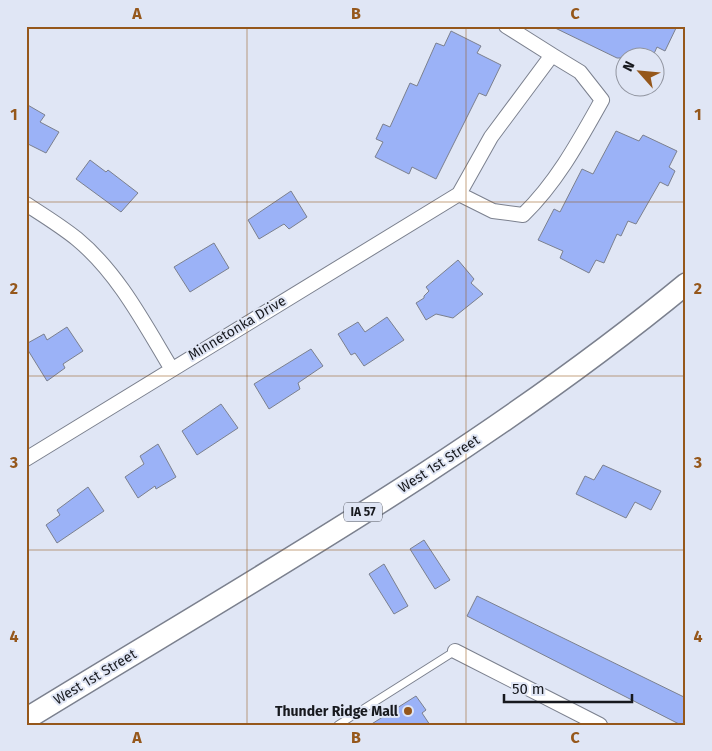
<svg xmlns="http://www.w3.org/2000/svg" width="712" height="751" font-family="'Fira Sans',sans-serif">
<rect width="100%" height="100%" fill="#e0e6f5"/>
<!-- building -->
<path fill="#9bb2f7" stroke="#7b808e" d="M 551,26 L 677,26 L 665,51 L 657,47 L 652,58 L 617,58 Z
M 451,31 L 481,46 L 477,53 L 501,65 L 486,96 L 479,93 L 436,179 L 412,167 L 409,174 L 375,157 L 383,142 L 376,139 L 383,124 L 390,127 L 410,83 L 417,86 L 436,43 L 444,46 Z
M 26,104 L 45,115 L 40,122 L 59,132 L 46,153 L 28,144 L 26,146 Z
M 616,131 L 639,141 L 643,135 L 677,151 L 669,167 L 675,171 L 668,186 L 660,182 L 636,224 L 628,221 L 621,236 L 617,234 L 604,263 L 596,260 L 589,273 L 560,258 L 563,251 L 538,240 L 554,209 L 560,212 L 582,169 L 593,174 Z
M 90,160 L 106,172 L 108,170 L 138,193 L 121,212 L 76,179 Z
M 291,191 L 307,217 L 289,229 L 284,224 L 259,239 L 248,220 Z
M 214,243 L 229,268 L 190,292 L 174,267 Z
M 458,260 L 474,279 L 471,283 L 483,294 L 453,318 L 436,314 L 426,320 L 416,303 L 424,298 L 424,296 L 429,291 L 426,287 Z
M 387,317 L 404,340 L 364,366 L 355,353 L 351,355 L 338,334 L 358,322 L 365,332 Z
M 67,327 L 83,351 L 63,364 L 65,368 L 47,381 L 26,347 L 26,344 L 44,334 L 47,340 Z
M 311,349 L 323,366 L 298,383 L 300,389 L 269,409 L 254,384 Z
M 221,404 L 238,428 L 197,455 L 182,431 Z
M 158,444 L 176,477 L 156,489 L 155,486 L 138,498 L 125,477 L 144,464 L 140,456 Z
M 603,465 L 661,491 L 651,510 L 635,502 L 626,518 L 576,494 L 585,476 L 594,480 Z
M 88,487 L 104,511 L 57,543 L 46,525 L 60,515 L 57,510 Z
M 424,540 L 450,580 L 435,589 L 410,549 Z
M 384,564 L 408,606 L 394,614 L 369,574 Z
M 477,596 L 686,698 L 686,725 L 681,725 L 467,616 Z
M 416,696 L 426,710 L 422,713 L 430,725 L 370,725 Z"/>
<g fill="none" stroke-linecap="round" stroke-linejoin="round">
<!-- service casing -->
<g stroke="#7b808e" stroke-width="9">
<path id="service" d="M 338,725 L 455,651"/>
</g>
<!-- minor casing -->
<g stroke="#7b808e" stroke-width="16">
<path id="minor" d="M 506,26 L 552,55
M 26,204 C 43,215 61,226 77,239 C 118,273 144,323 171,368
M 26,459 L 459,194 L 491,137 L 552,55 L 580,72 L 602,100 C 579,141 557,182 523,215 L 493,211 L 459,194
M 455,651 L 600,725"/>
</g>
<!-- primary casing -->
<g stroke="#7b808e" stroke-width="24">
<path id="primary" d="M 26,719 C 251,581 482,452 686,284"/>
</g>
<!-- service -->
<use href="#service" stroke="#fff" stroke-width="7"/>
<!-- minor -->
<use href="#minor" stroke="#fff" stroke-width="14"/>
<!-- primary -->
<use href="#primary" stroke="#fff" stroke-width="21"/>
</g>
<!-- grid -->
<path fill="none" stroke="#95571b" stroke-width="1" stroke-opacity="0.55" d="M 247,26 L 247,725M 466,26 L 466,725M 26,202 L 686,202M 26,376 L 686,376M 26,550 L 686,550"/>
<!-- markers -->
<circle fill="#95571b" stroke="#e0e6f5" stroke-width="2" cx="408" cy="711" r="5"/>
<g text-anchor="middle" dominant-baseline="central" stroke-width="4" stroke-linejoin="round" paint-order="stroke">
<!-- shield labels -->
<rect fill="#e0e6f5" stroke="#53565e" stroke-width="1" x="344" y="502.5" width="38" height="19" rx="4"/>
<g font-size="12" font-weight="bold" fill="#17191e">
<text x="363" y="512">IA 57</text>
</g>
<!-- street labels -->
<g font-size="14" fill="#17191e" stroke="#e0e6f5">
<text transform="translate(237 328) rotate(-31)">Minnetonka Drive</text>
<text transform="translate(439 464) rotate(-33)">West 1st Street</text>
<text transform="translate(95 677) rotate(-31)">West 1st Street</text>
</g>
<!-- poi labels -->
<g font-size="14" font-weight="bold" fill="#17191e" stroke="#e0e6f5" text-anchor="end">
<text x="398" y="711">Thunder Ridge Mall</text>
</g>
</g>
<!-- border -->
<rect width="712" height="751" fill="none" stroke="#e0e6f5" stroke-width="55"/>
<!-- north arrow -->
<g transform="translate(640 72) rotate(297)"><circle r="24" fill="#e0e6f5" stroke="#90949f"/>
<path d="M0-4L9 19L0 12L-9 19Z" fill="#95571b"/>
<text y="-8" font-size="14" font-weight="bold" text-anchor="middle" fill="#17191e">N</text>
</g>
<!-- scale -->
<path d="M504 694v8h128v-8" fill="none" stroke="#17191e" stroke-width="2.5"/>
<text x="512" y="694" font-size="15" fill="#17191e" stroke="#e0e6f5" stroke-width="4" paint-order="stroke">50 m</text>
<rect x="28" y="28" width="656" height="696" fill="none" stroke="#95571b" stroke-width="2"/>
<g font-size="16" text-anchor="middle" font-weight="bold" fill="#95571b">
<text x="137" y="19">A</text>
<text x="356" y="19">B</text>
<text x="575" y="19">C</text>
<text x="14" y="120">1</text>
<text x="698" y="120">1</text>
<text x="14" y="294">2</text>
<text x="698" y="294">2</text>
<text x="14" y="468">3</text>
<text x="698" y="468">3</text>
<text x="14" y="642">4</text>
<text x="698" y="642">4</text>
<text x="137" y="743">A</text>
<text x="356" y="743">B</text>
<text x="575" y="743">C</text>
</g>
</svg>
